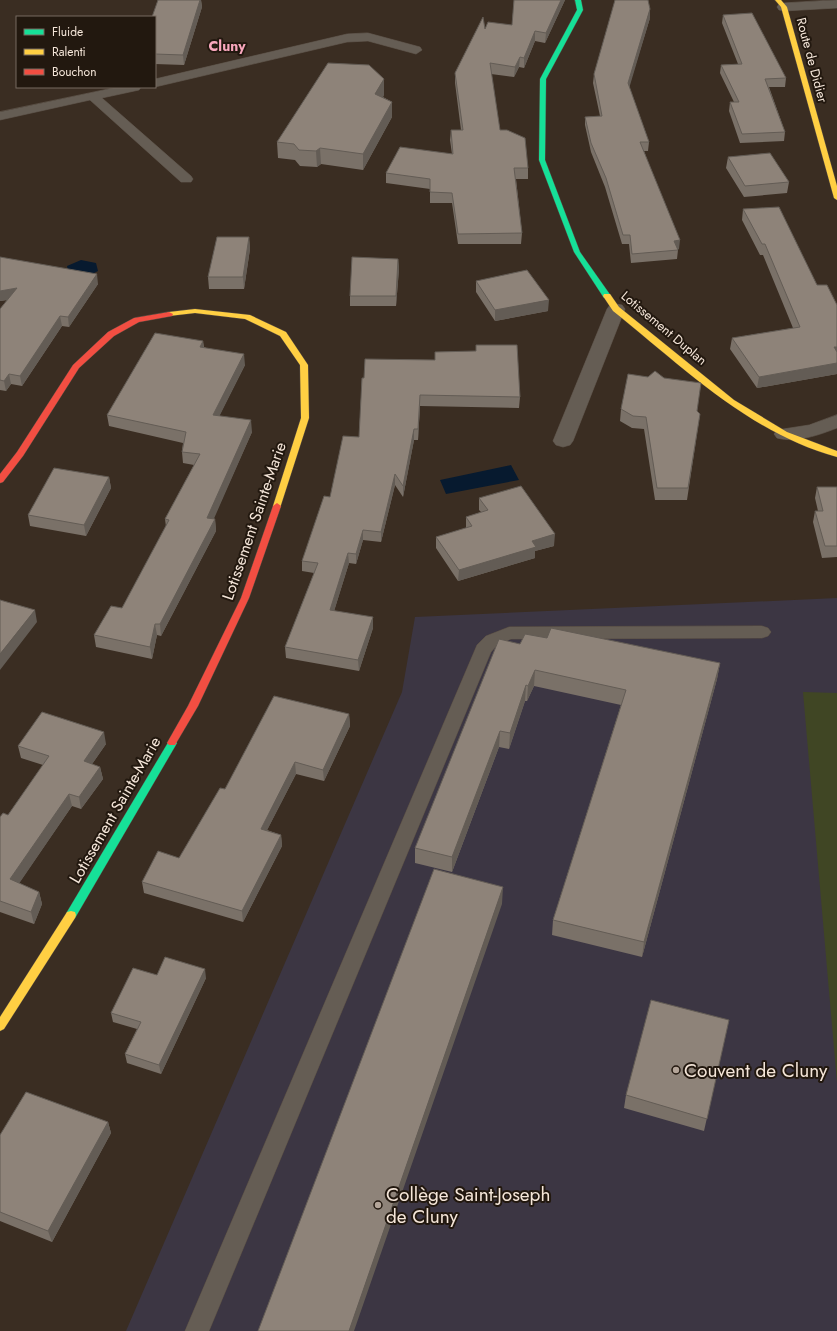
<svg xmlns="http://www.w3.org/2000/svg" width="837" height="1331" font-family="Jost,sans-serif">
<rect width="100%" height="100%" fill="#3a2d22"/>
<!-- education -->
<path fill="#3c3643" d="M 837,598 L 837,1331 L 126,1331 L 402,692 L 415,617 Z"/>
<!-- green -->
<path fill="#404624" d="M 803,692 L 837,693 L 837,1083 Z"/>
<!-- water -->
<path fill="#071a2f" d="M 81,260 L 96,263 L 98,271 L 84,278 L 69,275 L 67,266 Z
M 511,465 L 519,480 L 446,494 L 440,480 Z"/>
<g fill="none" stroke-linecap="round" stroke-linejoin="round">
<!-- lane casing -->
<g stroke="#574c42" stroke-width="1">
<path id="lane" d="M 368,33 L 420,47 L 422,50 L 416,54 L 368,41 L 347,42 L 155,87 L 155,79 L 347,34 Z
M 118,87 L 141,87 L 139,90 L 102,98 L 191,176 L 193,179 L 191,182 L 181,182 L 90,100 L 0,120 L 0,112 Z
M 762,626 L 768,628 L 771,632 L 768,636 L 762,638 L 511,639 L 498,644 L 491,652 L 209,1331 L 185,1331 L 477,645 L 486,636 L 509,627 Z"/>
</g>
<!-- street casing -->
<g stroke="#574c42" stroke-width="1">
<path id="street" d="M 837,0 L 837,8 L 784,11 L 779,10 L 777,7 L 779,4 L 784,3 Z
M 616,304 L 622,305 L 625,309 L 573,441 L 570,445 L 563,447 L 556,445 L 553,441 L 607,309 L 610,305 Z
M 837,415 L 837,428 C 819,435 797,443 777,438 L 774,434 L 777,430 L 809,425 Z"/>
</g>
<!-- fast casing -->
<g stroke="#574c42" stroke-width="1">
<path id="fast" d="M 575,0 L 581,0 L 583,10 L 546,79 L 545,160 L 580,252 L 611,296 L 607,298 L 604,298 L 574,252 L 539,160 L 540,79 L 577,10 Z
M 172,739 L 175,741 L 177,743 L 75,918 L 71,919 L 67,918 L 66,915 L 67,912 L 169,741 Z"/>
</g>
<!-- slow casing -->
<g stroke="#574c42" stroke-width="1">
<path id="slow" d="M 775,0 L 781,0 L 787,7 L 837,186 L 837,200 L 834,198 L 781,7 Z
M 604,294 L 610,294 L 619,307 L 734,400 L 787,432 L 837,451 L 837,457 C 749,433 682,366 613,311 L 603,296 Z
M 195,309 L 250,315 L 286,332 L 308,365 L 309,418 L 280,508 L 277,509 L 273,506 L 301,418 L 300,365 L 280,336 L 245,319 L 195,313 L 169,316 L 165,314 L 169,312 Z
M 71,911 L 75,912 L 76,915 L 75,918 L 4,1029 L 0,1031 L 0,1017 L 67,912 Z"/>
</g>
<!-- jam casing -->
<g stroke="#574c42" stroke-width="1">
<path id="jam" d="M 169,312 L 173,314 L 172,316 L 139,322 L 114,336 L 79,368 L 23,456 L 3,482 L 0,483 L 0,474 L 17,452 L 73,365 L 108,332 L 134,318 Z
M 277,503 L 281,506 L 249,598 L 198,706 L 175,745 L 169,745 L 167,743 L 188,706 L 241,598 L 273,506 Z"/>
</g>
<!-- lane -->
<use href="#lane" fill="#655d54" fill-rule="evenodd"/>
<!-- street -->
<use href="#street" fill="#655d54" fill-rule="evenodd"/>
<!-- fast -->
<use href="#fast" fill="#16e098" fill-rule="evenodd"/>
<!-- slow -->
<use href="#slow" fill="#ffcf43" fill-rule="evenodd"/>
<!-- jam -->
<use href="#jam" fill="#f24e42" fill-rule="evenodd"/>
</g>
<!-- wall -->
<path fill="#7a7168" d="M 158,0 L 201,0 L 202,7 L 184,65 L 155,64 L 155,17 Z
M 514,0 L 565,0 L 545,43 L 535,41 L 524,68 L 519,67 L 514,77 L 491,74 L 500,130 L 528,168 L 528,179 L 516,179 L 522,233 L 521,244 L 458,244 L 452,203 L 430,203 L 430,189 L 386,183 L 386,173 L 452,154 L 450,140 L 451,130 L 461,130 L 455,83 L 455,73 L 485,29 L 512,25 Z
M 723,15 L 786,78 L 785,87 L 769,87 L 785,132 L 784,141 L 740,143 L 729,111 L 730,102 L 734,102 L 720,73 L 721,65 L 738,64 L 722,23 Z
M 650,18 L 629,86 L 649,142 L 648,151 L 644,151 L 679,249 L 678,249 L 678,250 L 677,259 L 631,263 L 629,244 L 622,244 L 605,187 L 591,152 L 585,125 L 585,117 L 600,116 L 593,83 L 594,74 Z
M 384,95 L 383,97 L 392,102 L 392,117 L 363,170 L 321,164 L 317,167 L 300,166 L 295,160 L 278,158 L 277,142 Z
M 728,157 L 789,182 L 787,193 L 744,197 L 726,168 Z
M 743,209 L 817,285 L 837,305 L 837,374 L 757,388 L 730,349 L 732,338 L 793,328 L 763,255 L 760,255 L 742,220 Z
M 249,237 L 250,249 L 244,289 L 209,289 L 208,277 Z
M 0,257 L 98,284 L 69,327 L 62,326 L 22,386 L 11,384 L 6,391 L 0,390 L 0,309 L 7,300 L 0,301 Z
M 398,259 L 399,269 L 396,306 L 350,306 L 350,296 Z
M 476,281 L 548,311 L 495,321 L 476,292 Z
M 203,341 L 204,347 L 245,365 L 219,416 L 252,432 L 213,519 L 215,519 L 216,531 L 161,636 L 157,635 L 152,659 L 96,647 L 94,635 L 122,608 L 166,527 L 165,519 L 194,465 L 183,463 L 182,452 L 183,443 L 109,426 L 107,415 Z
M 362,378 L 520,397 L 519,408 L 420,406 L 418,440 L 414,440 L 403,497 L 395,485 L 381,542 L 363,540 L 356,564 L 349,563 L 334,611 L 373,628 L 359,671 L 286,658 L 285,647 L 314,573 L 302,571 L 302,561 L 330,497 L 359,437 Z
M 621,409 L 697,411 L 700,414 L 687,500 L 655,500 L 644,429 L 632,428 L 620,421 Z
M 109,477 L 111,488 L 86,536 L 30,526 L 28,515 Z
M 817,487 L 837,487 L 837,557 L 822,558 L 813,522 L 815,511 L 818,511 L 815,498 Z
M 479,498 L 554,546 L 535,551 L 535,558 L 458,581 L 436,548 L 436,537 L 466,528 L 466,517 L 481,512 L 479,510 Z
M 547,638 L 720,663 L 717,679 L 642,957 L 552,935 L 553,920 L 621,705 L 534,686 L 527,701 L 525,701 L 509,749 L 499,747 L 452,872 L 415,863 L 415,848 L 520,644 Z
M 349,714 L 350,726 L 324,781 L 296,774 L 267,830 L 281,835 L 282,846 L 243,922 L 144,893 L 142,882 L 179,858 L 225,789 Z
M 106,744 L 92,764 L 100,767 L 103,779 L 81,809 L 72,806 L 19,883 L 39,892 L 42,904 L 34,924 L 0,912 L 0,817 L 8,815 L 43,765 L 21,758 L 18,746 Z
M 157,975 L 206,978 L 161,1074 L 127,1063 L 125,1054 L 137,1029 L 113,1022 L 111,1013 Z
M 729,1020 L 704,1131 L 624,1108 L 626,1095 Z
M 108,1122 L 111,1133 L 52,1242 L 0,1221 L 0,1135 Z"/>
<!-- shaded-wall -->
<path fill="#635c55" d="M 200,0 L 201,0 L 202,7 L 184,65 L 183,55 Z
M 561,0 L 565,0 L 545,43 L 546,33 Z
M 650,9 L 650,18 L 628,92 L 628,83 Z
M 535,31 L 535,41 L 524,68 L 524,58 Z
M 520,57 L 519,67 L 514,77 L 515,67 Z
M 384,79 L 384,95 L 375,110 L 375,94 Z
M 392,102 L 392,117 L 363,170 L 363,154 Z
M 320,148 L 321,164 L 317,167 L 316,151 Z
M 249,237 L 250,249 L 244,289 L 243,277 Z
M 680,240 L 679,249 L 673,250 L 674,241 Z
M 398,259 L 399,269 L 396,306 L 396,296 Z
M 97,274 L 98,284 L 69,327 L 68,317 Z
M 17,288 L 19,298 L 0,301 L 0,291 Z
M 549,300 L 548,311 L 495,321 L 495,310 Z
M 60,316 L 62,326 L 22,386 L 20,376 Z
M 203,341 L 204,352 L 200,347 Z
M 834,347 L 837,347 L 837,358 Z
M 244,354 L 245,365 L 214,427 L 213,415 Z
M 837,363 L 837,374 L 757,388 L 759,377 Z
M 9,374 L 11,384 L 6,391 L 4,381 Z
M 420,395 L 420,406 L 418,440 L 418,429 Z
M 251,420 L 252,432 L 209,530 L 207,518 Z
M 414,429 L 414,440 L 403,497 L 403,486 Z
M 395,474 L 395,485 L 381,542 L 381,532 Z
M 109,477 L 111,488 L 86,536 L 84,525 Z
M 215,519 L 216,531 L 161,636 L 160,624 Z
M 363,530 L 363,540 L 356,564 L 356,554 Z
M 555,534 L 554,546 L 535,551 L 535,558 L 458,581 L 459,570 L 532,541 Z
M 348,553 L 349,563 L 331,621 L 330,610 Z
M 35,610 L 37,622 L 0,670 L 0,654 Z
M 373,617 L 373,628 L 359,671 L 358,660 Z
M 155,624 L 157,635 L 152,659 L 150,647 Z
M 720,663 L 717,679 L 642,957 L 644,942 Z
M 535,670 L 534,686 L 527,701 L 528,686 Z
M 526,685 L 525,701 L 509,749 L 510,733 Z
M 349,714 L 350,726 L 324,781 L 323,770 Z
M 500,731 L 499,747 L 452,872 L 452,857 Z
M 104,732 L 106,744 L 86,773 L 84,761 Z
M 295,762 L 296,774 L 262,840 L 261,829 Z
M 100,767 L 103,779 L 81,809 L 79,797 Z
M 69,794 L 72,806 L 14,891 L 10,879 Z
M 281,835 L 282,846 L 243,922 L 242,911 Z
M 503,887 L 502,904 L 354,1331 L 349,1331 Z
M 39,892 L 42,904 L 34,924 L 31,912 Z
M 205,969 L 206,978 L 161,1074 L 159,1065 Z
M 108,1122 L 111,1133 L 52,1242 L 48,1231 Z"/>
<!-- building -->
<path fill="#8e8379" stroke="#635c55" d="M 158,0 L 200,0 L 183,55 L 155,54 L 155,17 L 152,17 Z
M 514,0 L 561,0 L 546,33 L 535,31 L 524,58 L 520,57 L 515,67 L 490,63 L 500,130 L 507,130 L 525,138 L 528,168 L 514,168 L 522,233 L 458,234 L 452,193 L 430,192 L 430,179 L 386,173 L 400,147 L 453,154 L 451,130 L 463,130 L 455,73 L 483,17 L 485,29 L 488,22 L 512,25 Z
M 615,0 L 648,0 L 650,9 L 628,83 L 649,142 L 640,142 L 680,240 L 674,241 L 678,250 L 632,254 L 630,235 L 623,235 L 606,178 L 591,143 L 585,117 L 602,116 L 594,74 Z
M 752,13 L 786,78 L 765,79 L 785,132 L 742,134 L 730,102 L 739,102 L 721,65 L 742,64 L 723,15 Z
M 328,63 L 369,65 L 384,79 L 375,94 L 392,102 L 363,154 L 320,148 L 316,151 L 299,150 L 294,144 L 277,142 Z
M 770,153 L 789,182 L 745,186 L 728,157 Z
M 779,207 L 817,285 L 827,285 L 837,305 L 837,347 L 834,347 L 837,352 L 837,363 L 759,377 L 732,338 L 800,327 L 765,244 L 762,244 L 743,209 Z
M 217,237 L 249,237 L 243,277 L 208,277 Z
M 0,257 L 97,274 L 68,317 L 60,316 L 20,376 L 9,374 L 4,381 L 0,380 L 0,309 L 17,288 L 0,291 Z
M 352,257 L 398,259 L 396,296 L 350,296 Z
M 527,270 L 549,300 L 495,310 L 476,281 Z
M 155,333 L 203,341 L 200,347 L 244,354 L 213,415 L 251,420 L 207,518 L 215,519 L 160,624 L 155,624 L 150,647 L 94,635 L 111,606 L 122,608 L 169,520 L 165,519 L 200,454 L 182,452 L 186,432 L 107,415 Z
M 476,345 L 517,345 L 520,397 L 420,395 L 418,429 L 414,429 L 403,486 L 395,474 L 381,532 L 363,530 L 356,554 L 348,553 L 330,610 L 373,617 L 358,660 L 285,647 L 318,563 L 302,561 L 324,496 L 330,497 L 343,436 L 359,437 L 362,378 L 364,378 L 365,359 L 435,360 L 435,352 L 476,351 Z
M 655,371 L 664,378 L 701,383 L 697,411 L 700,414 L 688,488 L 657,488 L 646,417 L 633,416 L 621,409 L 628,374 L 648,377 Z
M 54,468 L 109,477 L 84,525 L 28,515 Z
M 521,486 L 555,534 L 532,541 L 536,547 L 459,570 L 436,537 L 472,526 L 466,517 L 488,510 L 479,498 Z
M 817,487 L 837,487 L 837,546 L 825,546 L 815,511 L 823,511 Z
M 0,600 L 35,610 L 0,654 Z
M 551,628 L 720,663 L 644,942 L 553,920 L 626,690 L 535,670 L 528,686 L 526,685 L 510,733 L 500,731 L 452,857 L 415,848 L 499,639 L 520,644 L 525,634 L 547,638 Z
M 274,696 L 349,714 L 323,770 L 295,762 L 261,829 L 281,835 L 242,911 L 142,882 L 158,851 L 179,858 L 220,788 L 225,789 Z
M 42,712 L 104,732 L 84,761 L 100,767 L 79,797 L 69,794 L 10,879 L 39,892 L 31,912 L 0,901 L 0,817 L 3,813 L 8,815 L 49,756 L 18,746 Z
M 434,869 L 503,887 L 349,1331 L 258,1331 Z
M 165,957 L 205,969 L 159,1065 L 125,1054 L 141,1022 L 111,1013 L 133,968 L 157,975 Z
M 651,1000 L 729,1020 L 707,1119 L 626,1095 Z
M 26,1092 L 108,1122 L 48,1231 L 0,1212 L 0,1135 Z"/>
<!-- markers -->
<g fill="#b4a599" stroke="#22180f" stroke-width="1.5">
<circle cx="676" cy="1070" r="4"/>
<circle cx="378" cy="1205" r="4"/>
</g>
<g text-anchor="middle" dominant-baseline="central" stroke-width="4" stroke-linejoin="round" paint-order="stroke">
<!-- far-street labels -->
<g font-size="13" fill="#f5e6d9" stroke="#22180f">
<text transform="translate(812 60) rotate(75)">Route de Didier</text>
<text transform="translate(664 328) rotate(40)">Lotissement Duplan</text>
</g>
<!-- far-neighbourhood labels -->
<g font-size="14" font-weight="bold" fill="#f9a7bd" stroke="#22180f">
<text x="227" y="46">Cluny</text>
</g>
<!-- street labels -->
<g font-size="16" fill="#f5e6d9" stroke="#22180f">
<text transform="translate(254 521) rotate(-71)">Lotissement Sainte-Marie</text>
<text transform="translate(115 810) rotate(-60)">Lotissement Sainte-Marie</text>
</g>
<!-- near-poi labels -->
<g font-size="19" fill="#f5e6d9" stroke="#22180f" text-anchor="start">
<text x="684" y="1070">Couvent de Cluny</text>
<text x="386" y="1194">Collège Saint-Joseph<tspan x="386" dy="22">de Cluny</tspan></text>
</g>
</g>
<!-- legend -->
<rect x="16" y="16" width="140" height="72" fill="#22180f" stroke="#766a60"/>
<rect x="24" y="29" width="20" height="6" fill="#16e098" stroke="#766a60"/>
<text x="52" y="36" font-size="12" fill="#f5e6d9">Fluide</text>
<rect x="24" y="49" width="20" height="6" fill="#ffcf43" stroke="#766a60"/>
<text x="52" y="56" font-size="12" fill="#f5e6d9">Ralenti</text>
<rect x="24" y="69" width="20" height="6" fill="#f24e42" stroke="#766a60"/>
<text x="52" y="76" font-size="12" fill="#f5e6d9">Bouchon</text>
</svg>
